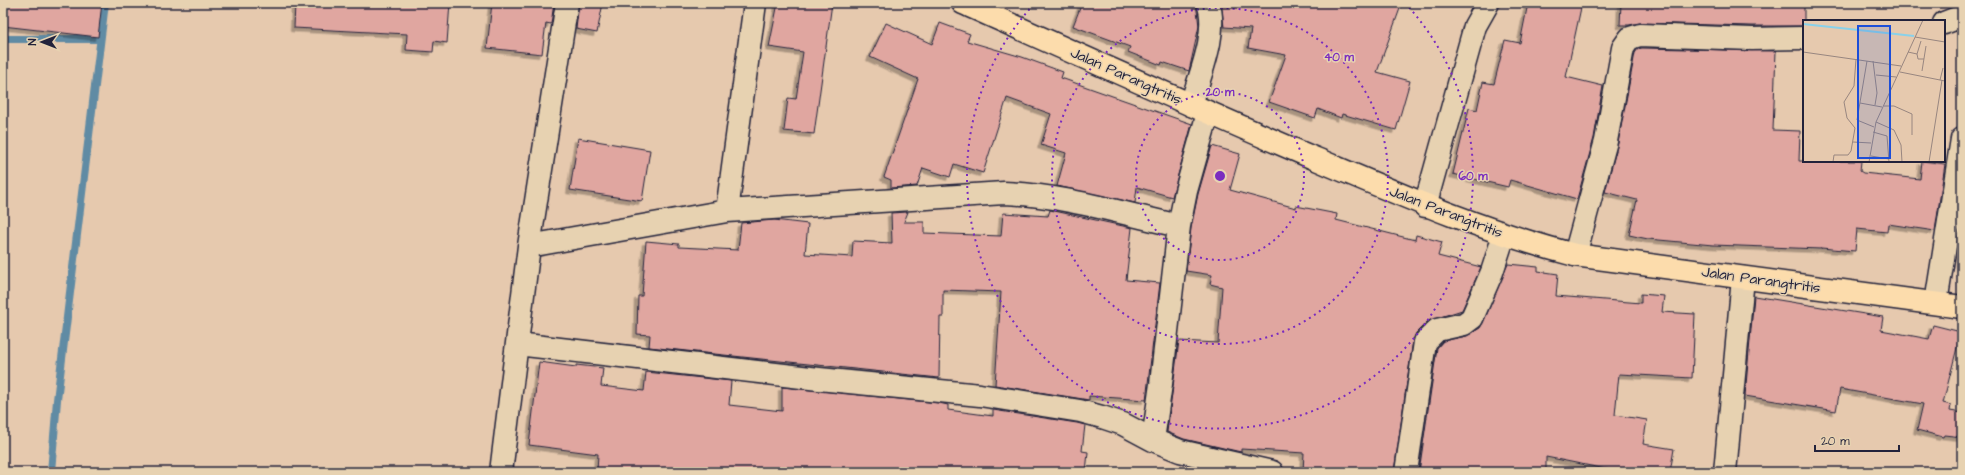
<svg xmlns="http://www.w3.org/2000/svg" width="1965" height="475" font-family="'Architects Daughter',sans-serif">
<defs>
<filter id="shadow"><feDropShadow dx="-3.5" dy="3.5" stdDeviation="0" flood-color="#0004"/></filter>
</defs>
<rect width="100%" height="100%" fill="#e6c9ae"/>
<filter id="ink" filterUnits="userSpaceOnUse"><feTurbulence type="fractalNoise" baseFrequency=".025" numOctaves="2"/><feDisplacementMap in="SourceGraphic" scale="8" xChannelSelector="R" yChannelSelector="G"/><feConvolveMatrix kernelMatrix="1 2 1 2 8 2 1 2 1" color-interpolation-filters="sRGB"/></filter>
<g filter="url(#ink)">
<g fill="none" stroke-linecap="round" stroke-linejoin="round">
<!-- stream -->
<path stroke="#608ba4" stroke-width="8" d="M 3,39 L 100,39
M 51,472 L 57,400 L 105,3"/>
</g>
<!-- building -->
<path fill="#e0a6a0" stroke="#22223b" filter="url(#shadow)" d="M 3,3 L 102,3 L 98,37 L 3,26 Z
M 295,3 L 450,3 L 447,43 L 434,41 L 433,52 L 406,50 L 407,34 L 294,28 Z
M 492,3 L 554,3 L 551,24 L 546,23 L 542,54 L 487,48 Z
M 579,3 L 603,3 L 597,33 L 576,29 Z
M 778,3 L 832,3 L 814,134 L 784,131 L 788,98 L 796,99 L 803,52 L 769,47 Z
M 1082,3 L 1196,3 L 1199,26 L 1189,71 L 1162,62 L 1161,65 L 1128,52 L 1130,47 L 1073,26 Z
M 1221,3 L 1402,3 L 1377,72 L 1410,81 L 1396,130 L 1342,114 L 1341,118 L 1318,109 L 1315,118 L 1269,102 L 1286,55 L 1248,48 L 1251,29 L 1224,27 Z
M 1528,3 L 1582,3 L 1566,77 L 1603,86 L 1594,138 L 1577,199 L 1510,180 L 1508,187 L 1453,174 L 1469,108 L 1477,110 L 1483,82 L 1494,84 L 1505,40 L 1520,43 Z
M 1621,3 L 1804,3 L 1804,26 L 1752,26 L 1640,23 L 1629,25 L 1620,25 Z
M 886,23 L 932,44 L 940,23 L 970,34 L 967,41 L 1022,57 L 1063,72 L 1061,78 L 1192,124 L 1172,197 L 1137,187 L 1135,203 L 1057,186 L 1066,153 L 1041,145 L 1051,114 L 1007,98 L 983,173 L 954,164 L 950,177 L 923,168 L 917,186 L 891,188 L 891,180 L 884,177 L 918,79 L 870,57 Z
M 1642,48 L 1776,51 L 1773,130 L 1800,131 L 1799,161 L 1861,161 L 1860,171 L 1863,173 L 1920,179 L 1922,161 L 1945,164 L 1935,231 L 1888,224 L 1887,232 L 1857,229 L 1855,251 L 1821,248 L 1821,249 L 1713,245 L 1648,239 L 1629,235 L 1637,200 L 1605,192 L 1618,143 L 1635,53 L 1638,49 Z
M 578,138 L 650,150 L 642,201 L 570,190 Z
M 1212,146 L 1240,154 L 1230,190 L 1296,208 L 1296,206 L 1337,214 L 1336,220 L 1415,240 L 1416,235 L 1442,242 L 1438,256 L 1481,267 L 1462,310 L 1428,321 L 1416,333 L 1413,340 L 1394,472 L 1303,472 L 1304,453 L 1241,449 L 1241,452 L 1184,439 L 1167,432 L 1179,341 L 1218,343 L 1222,287 L 1210,284 L 1212,275 L 1186,271 L 1191,228 L 1198,194 Z
M 1050,210 L 1132,228 L 1126,280 L 1160,283 L 1146,400 L 1089,396 L 1089,400 L 995,385 L 1001,292 L 943,290 L 943,317 L 940,317 L 939,378 L 649,347 L 650,335 L 637,334 L 638,296 L 642,296 L 646,241 L 679,244 L 679,247 L 738,250 L 741,223 L 774,220 L 808,224 L 805,254 L 852,257 L 853,241 L 892,243 L 891,213 L 908,212 L 904,222 L 924,222 L 924,233 L 1001,236 L 1003,213 L 1048,216 Z
M 1508,264 L 1538,267 L 1538,271 L 1558,274 L 1556,296 L 1641,303 L 1641,294 L 1664,296 L 1662,312 L 1695,314 L 1692,378 L 1619,374 L 1615,415 L 1647,420 L 1643,444 L 1674,449 L 1670,472 L 1621,472 L 1546,457 L 1546,472 L 1419,472 L 1437,348 L 1443,341 L 1467,336 L 1480,328 L 1483,323 Z
M 1754,296 L 1883,317 L 1881,330 L 1929,339 L 1933,325 L 1961,332 L 1943,403 L 1951,405 L 1950,411 L 1962,413 L 1962,437 L 1944,435 L 1943,437 L 1917,430 L 1923,404 L 1840,389 L 1836,411 L 1745,396 Z
M 539,362 L 576,367 L 576,365 L 603,368 L 601,386 L 644,391 L 646,372 L 731,381 L 729,405 L 782,411 L 782,387 L 939,403 L 948,405 L 948,410 L 993,416 L 993,410 L 1077,423 L 1085,425 L 1082,451 L 1088,452 L 1086,472 L 723,472 L 695,469 L 695,472 L 597,472 L 598,454 L 529,445 Z"/>
<g fill="none" stroke-linecap="round" stroke-linejoin="round">
<!-- minor casing -->
<g stroke="#22223b" stroke-width="25">
<path id="minor" d="M 1944,23 L 1962,16
M 1191,105 C 1199,77 1219,31 1208,3
M 1425,206 L 1475,26 L 1488,3
M 727,211 L 755,3
M 529,246 L 727,211 L 1004,193 C 1063,195 1121,213 1179,226
M 1575,255 L 1606,141 L 1623,48 L 1630,38 L 1640,35 L 1752,39 L 1804,38
M 1936,303 L 1962,139
M 517,344 L 819,379 L 980,395 L 1080,411 L 1102,417 L 1123,424 L 1153,440 L 1180,451 L 1272,472
M 1153,440 L 1161,384 L 1179,226 L 1186,191 L 1208,113
M 501,472 L 529,246 L 567,3
M 1406,472 L 1425,342 L 1437,330 L 1464,324 L 1472,318 L 1492,272 L 1504,235
M 1725,472 L 1743,278"/>
</g>
<!-- major casing -->
<g stroke="#22223b" stroke-width="25">
<path id="major" d="M 963,3 C 1081,56 1198,109 1316,159 C 1401,195 1485,232 1575,255 L 1962,307"/>
</g>
<!-- minor -->
<use href="#minor" stroke="#e7d2b1" stroke-width="22"/>
<!-- major -->
<use href="#major" stroke="#fcdcac" stroke-width="22"/>
</g>
</g>
<!-- distance rings -->
<g fill="none" stroke="#7b2cbf" stroke-width="2" stroke-dasharray="2 4">
<circle cx="1220" cy="176" r="84"/>
<circle cx="1220" cy="176" r="168"/>
<path d="M1405 3A253 253 0 1 1 1035 3"/>
</g>
<g text-anchor="middle" dominant-baseline="central" stroke-width="3" stroke-linejoin="round" paint-order="stroke">
<!-- street labels -->
<g font-size="15" fill="#22223b" stroke="#e7d2b1">
<text transform="translate(1126 76) rotate(24)">Jalan Parangtritis</text>
<text transform="translate(1446 212) rotate(21)">Jalan Parangtritis</text>
<text transform="translate(1761 280) rotate(8)">Jalan Parangtritis</text>
</g>
</g>
<!-- overview -->
<g transform="translate(1803 20)">
<rect width="142" height="142" fill="#e6c9ae"/>
<path fill="none" stroke="#89d1ea" stroke-width="2" d="M 0,4 L 111,16"/>
<path fill="none" stroke="#988680" stroke-width="1" d="M 112,17 L 142,22M 0,32 L 98,46M 105,32 L 114,34 L 115,39 L 121,39M 114,34 L 118,21M 64,41 L 54,100 L 71,107M 70,41 L 74,73 L 72,85M 119,51 L 123,26M 97,52 L 142,61M 73,55 L 93,57M 137,60 L 140,48M 57,83 L 79,87M 81,86 L 91,86 L 109,94 L 109,115M 73,102 L 91,110 L 98,125 L 99,142M 70,112 L 84,116 L 86,142M 50,122 L 68,123M 68,136 L 86,139M 30,142 L 31,135 L 45,135 L 48,131 L 52,108 L 44,98 L 41,82 L 51,66 L 53,39M 66,142 L 73,102 L 120,0M 126,142 L 139,60"/>
<path fill="#1d4ed8" fill-opacity="0.15" stroke="#1d4ed8" stroke-width="2" d="M 55,6 L 87,6 L 87,138 L 55,138 Z"/>
<rect width="142" height="142" fill="none" stroke="#22223b" stroke-width="2"/>
</g>
<circle cx="1220" cy="176" r="6" fill="#7b2cbf" stroke="#e7d2b1" stroke-width="2"/>
<g font-size="12" text-anchor="middle" font-weight="bold" fill="#7b2cbf" stroke="#e7d2b1" stroke-width="3" stroke-linejoin="round" paint-order="stroke">
<text x="1339" y="61">40 m</text>
<text x="1220" y="96">20 m</text>
<text x="1473" y="180">60 m</text>
</g>
<!-- margin -->
<rect width="1965" height="475" fill="none" stroke="#e7d2b1" stroke-width="16"/>
<rect x="8" y="8" width="1949" height="459" fill="none" stroke="#22223b" stroke-width="1.5" filter="url(#ink)"/>
<!-- north arrow -->
<g transform="translate(42 42) rotate(270)" stroke="#e7d2b1" stroke-width="3" paint-order="stroke">
<path d="M0-3L7 15L0 10L-7 15Z" fill="#22223b"/>
<text y="-6" font-size="11" font-weight="bold" text-anchor="middle" fill="#22223b">N</text>
</g>
<!-- scale -->
<path d="M1815 445v6h84v-6" fill="none" stroke="#22223b" stroke-width="2"/>
<text x="1821" y="445" font-size="12" fill="#22223b" stroke="#e7d2b1" stroke-width="3" paint-order="stroke">20 m</text>
</svg>
